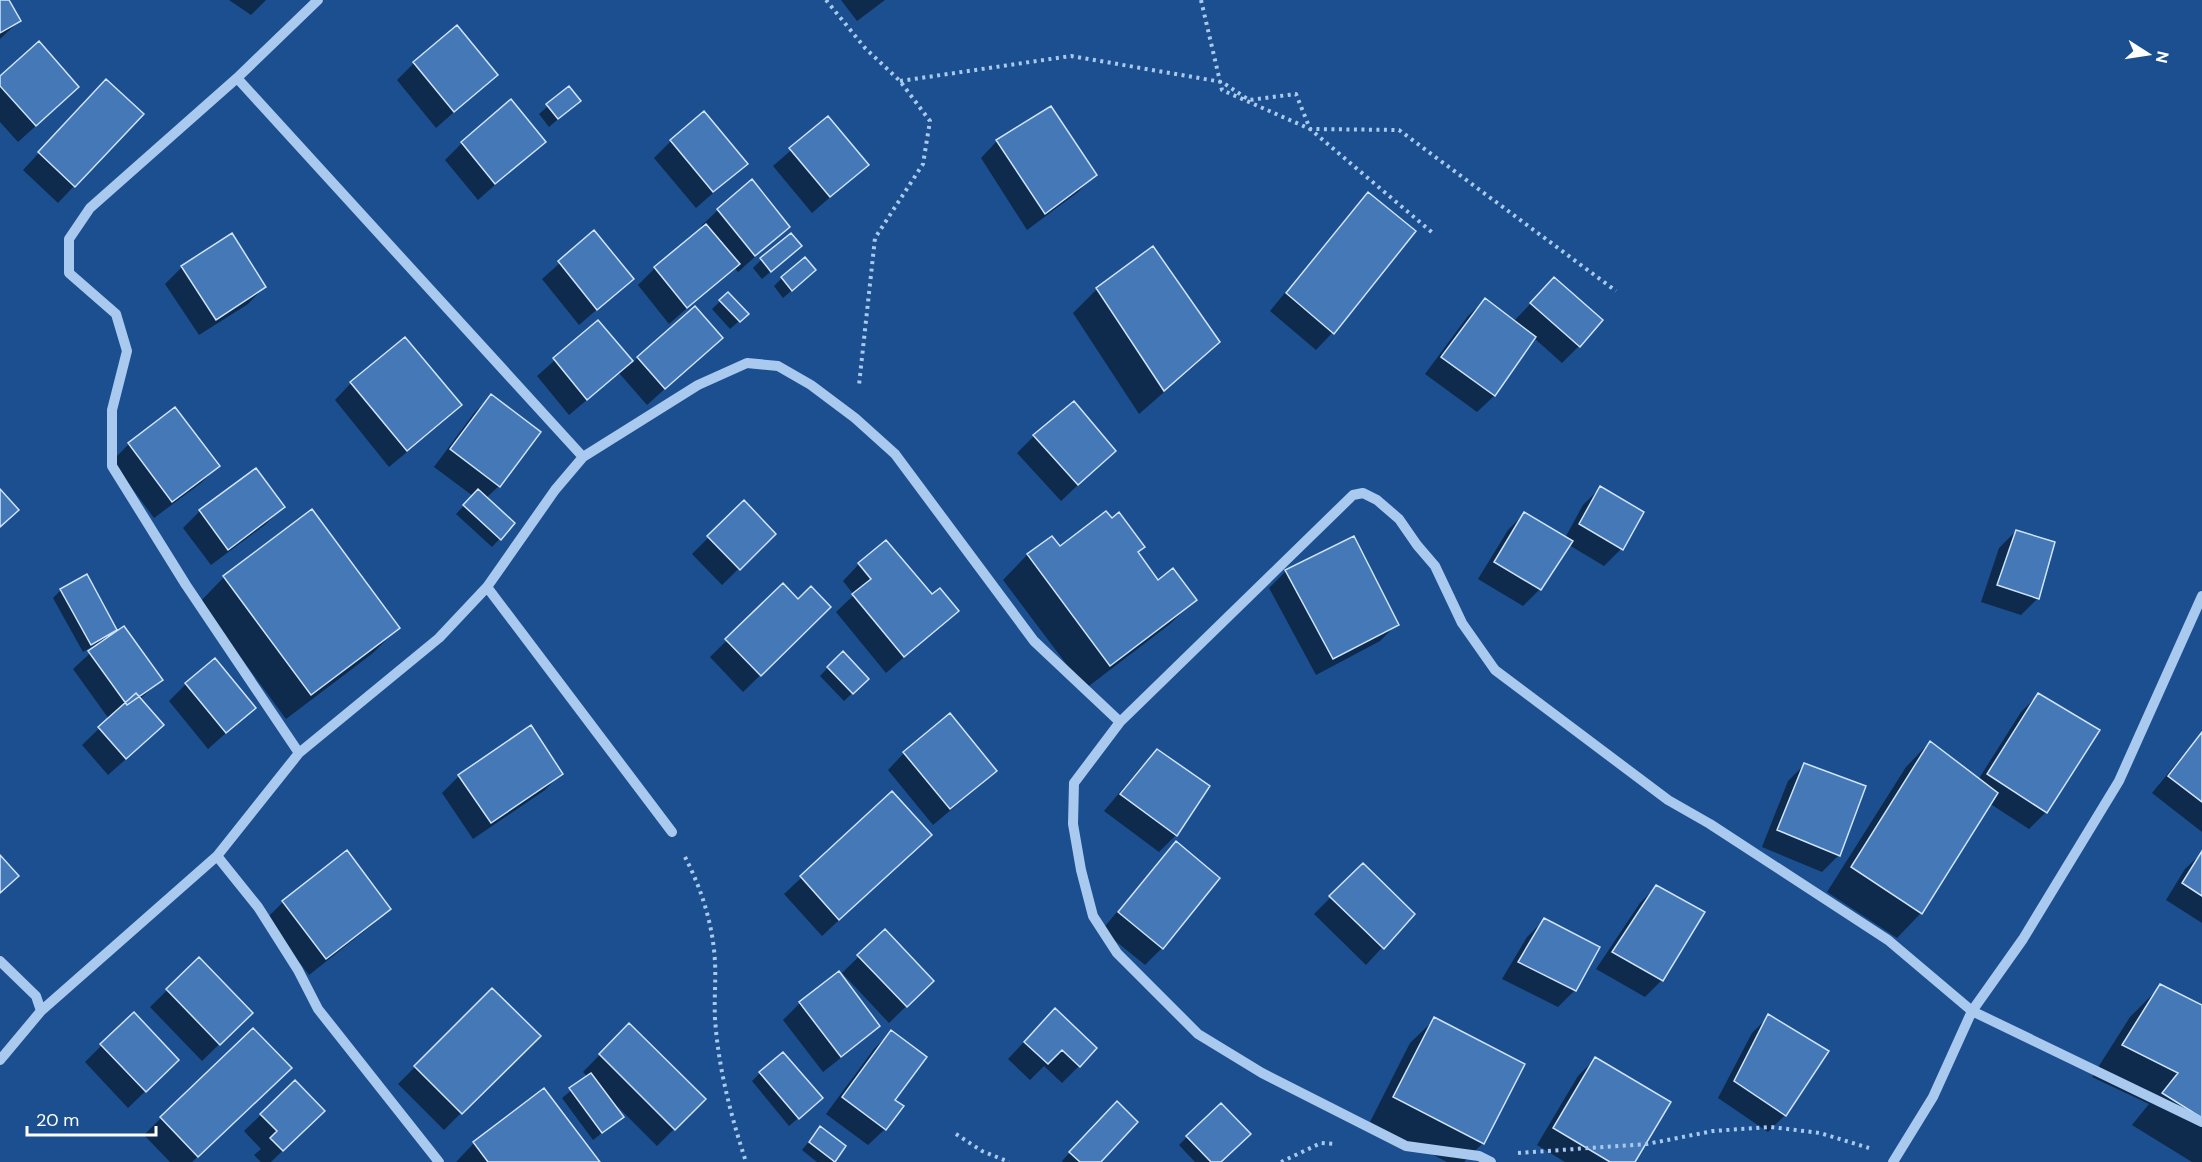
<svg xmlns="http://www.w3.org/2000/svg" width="2202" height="1162" font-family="'DM Sans',sans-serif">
<rect width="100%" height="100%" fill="#1b4f8f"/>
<!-- shadow -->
<path fill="#0007" d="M 0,0 L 7,0 L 19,21 L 0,39 Z
M 229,0 L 266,0 L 251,15 Z
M 841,0 L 885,0 L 857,21 Z
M 414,63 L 496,75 L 436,128 L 397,80 Z
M 0,78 L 60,104 L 18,142 L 0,122 Z
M 569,88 L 579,101 L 549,127 L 539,114 Z
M 90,98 L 74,186 L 58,203 L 23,170 Z
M 828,118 L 867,165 L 812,213 L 773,166 Z
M 544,141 L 478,200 L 445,160 L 462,143 Z
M 671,141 L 746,164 L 696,208 L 654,158 Z
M 997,141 L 1095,175 L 1078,192 L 1027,230 L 981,158 Z
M 1368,194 L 1414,231 L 1332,333 L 1316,350 L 1270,311 L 1352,211 Z
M 718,210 L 788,227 L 738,272 L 734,267 L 669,324 L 638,285 L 655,268 L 703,228 L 701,226 Z
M 594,233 L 632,279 L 579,325 L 542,279 Z
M 800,246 L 762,279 L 753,268 L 761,260 Z
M 182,267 L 264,287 L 248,304 L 199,335 L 165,284 Z
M 782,278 L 806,278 L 783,298 L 774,286 Z
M 1097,289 L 1219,342 L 1194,366 L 1139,414 L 1073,313 Z
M 728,294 L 747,314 L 730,329 L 712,309 Z
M 1538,296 L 1579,346 L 1562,363 L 1534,338 L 1494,396 L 1477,412 L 1425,374 L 1468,316 L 1485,300 L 1513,322 Z
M 695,308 L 721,338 L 647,405 L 619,373 L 569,415 L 537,376 L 598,322 L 632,363 Z
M 351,383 L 460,405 L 443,422 L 389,467 L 335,400 Z
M 491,396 L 499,486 L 486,498 L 513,524 L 492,547 L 456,514 L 473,496 L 434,467 L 474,413 Z
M 1034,436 L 1114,451 L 1061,501 L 1017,453 Z
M 129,444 L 218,466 L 201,483 L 154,518 L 112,461 Z
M 255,470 L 283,507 L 266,524 L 211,565 L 183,528 L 200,511 Z
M 1600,488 L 1642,513 L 1621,549 L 1604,566 L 1569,545 L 1540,589 L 1523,606 L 1478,579 L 1508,530 L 1524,514 L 1565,538 L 1583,505 Z
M 744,502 L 774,534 L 722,585 L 692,554 Z
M 1111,520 L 1158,582 L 1195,600 L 1170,624 L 1085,689 L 1003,580 L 1027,555 L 1051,538 L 1059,548 Z
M 2016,531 L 2038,598 L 2021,615 L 1981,602 L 1999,548 Z
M 859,564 L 932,596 L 957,610 L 886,673 L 836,612 L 854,595 L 843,581 Z
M 1286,571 L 1397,624 L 1380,641 L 1316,675 L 1269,588 Z
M 224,577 L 398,628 L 373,653 L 286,719 L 200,602 Z
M 783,585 L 813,624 L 743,692 L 710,657 Z
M 61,590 L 115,630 L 109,636 L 110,637 L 161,680 L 139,700 L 145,742 L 108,775 L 82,745 L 109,719 L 73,669 L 99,645 L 98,643 L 83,652 L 53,598 Z
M 842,653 L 867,679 L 844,701 L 820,676 Z
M 186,684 L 254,708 L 208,749 L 169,701 Z
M 2038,695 L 2098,731 L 2046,812 L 2029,829 L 1989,803 L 1921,913 L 1897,938 L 1827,892 L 1906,767 L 1930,742 L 1978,780 L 2021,712 Z
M 2202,732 L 2202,832 L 2152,793 Z
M 1157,751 L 1176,835 L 1159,852 L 1104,811 L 1141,767 Z
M 904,753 L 995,771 L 978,787 L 933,825 L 888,770 Z
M 1805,764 L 1839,855 L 1822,872 L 1762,847 L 1788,781 Z
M 561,773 L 545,790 L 473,839 L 442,793 L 459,776 Z
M 892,793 L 913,851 L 822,936 L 784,894 Z
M 1176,843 L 1218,878 L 1162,948 L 1145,965 L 1102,930 L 1160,860 Z
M 2202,853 L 2202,923 L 2166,900 L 2185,869 Z
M 1363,865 L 1413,914 L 1366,965 L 1314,914 Z
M 1657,886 L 1662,980 L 1645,997 L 1596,969 L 1640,903 Z
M 283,902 L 389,909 L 372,925 L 309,975 L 266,919 Z
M 1544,920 L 1575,990 L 1558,1007 L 1502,979 L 1527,937 Z
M 885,931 L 932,981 L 889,1023 L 842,973 Z
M 199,959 L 251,1013 L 202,1061 L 150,1007 Z
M 2161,986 L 2202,1007 L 2202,1162 L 2192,1162 L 2132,1125 L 2149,1104 L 2092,1077 L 2130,1017 Z
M 492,990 L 538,1036 L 444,1130 L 398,1084 Z
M 800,1003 L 878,1026 L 861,1042 L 823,1072 L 783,1020 Z
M 133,1014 L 160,1077 L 128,1108 L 85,1062 Z
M 1769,1016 L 1827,1051 L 1785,1115 L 1768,1132 L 1718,1098 L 1752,1033 Z
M 1435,1019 L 1483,1143 L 1464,1162 L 1447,1162 L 1370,1122 L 1410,1043 Z
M 629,1025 L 704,1099 L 657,1146 L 613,1102 L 611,1103 L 622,1117 L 593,1140 L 562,1098 L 588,1077 L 583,1072 Z
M 1038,1027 L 1079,1066 L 1062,1083 L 1044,1066 L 1030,1080 L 1008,1059 Z
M 891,1032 L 893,1101 L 885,1129 L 868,1145 L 826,1114 L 874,1049 Z
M 1595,1059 L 1634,1162 L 1565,1162 L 1537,1145 L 1578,1076 Z
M 760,1073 L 812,1106 L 789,1126 L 752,1081 Z
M 295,1082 L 323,1111 L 271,1162 L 261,1162 L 254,1155 L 261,1149 L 244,1131 Z
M 273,1085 L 192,1162 L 170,1162 L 144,1135 L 161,1118 Z
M 1108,1112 L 1099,1162 L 1063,1162 L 1062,1161 Z
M 820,1128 L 844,1146 L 832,1162 L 817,1162 L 802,1150 Z
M 1187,1137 L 1219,1162 L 1195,1162 L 1179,1145 Z
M 474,1143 L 598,1162 L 456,1162 Z"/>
<!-- building -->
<path fill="#4478b7" stroke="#cfe3fa" stroke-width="1.5" d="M 0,0 L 9,0 L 21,21 L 0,33 Z
M 457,25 L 498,75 L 454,112 L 413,62 Z
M 39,41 L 79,87 L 36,126 L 0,86 L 0,76 Z
M 106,79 L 144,114 L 75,187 L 38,152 Z
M 569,86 L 581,101 L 558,119 L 546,104 Z
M 511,99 L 546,142 L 495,184 L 461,142 Z
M 1051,106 L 1097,175 L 1045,214 L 996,140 Z
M 704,111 L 748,164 L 713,192 L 670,140 Z
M 828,116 L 869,165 L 830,197 L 789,148 Z
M 752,179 L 790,227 L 755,256 L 717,209 Z
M 1368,192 L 1416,231 L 1334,334 L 1286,293 Z
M 706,224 L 740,264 L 687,308 L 654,267 Z
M 594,230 L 634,279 L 597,310 L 558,261 Z
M 232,233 L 266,287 L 216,320 L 181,266 Z
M 791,233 L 802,246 L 771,272 L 760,258 Z
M 1153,246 L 1220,342 L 1164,391 L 1096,288 Z
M 805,257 L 816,270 L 792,291 L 781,277 Z
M 1554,277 L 1603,320 L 1580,347 L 1530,303 Z
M 728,292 L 749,314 L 740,322 L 719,300 Z
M 1485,298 L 1536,337 L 1495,396 L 1441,357 Z
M 695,306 L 723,338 L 665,389 L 637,357 Z
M 598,320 L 633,361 L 587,400 L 553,358 Z
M 405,337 L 462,405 L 407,451 L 350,382 Z
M 491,394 L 541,432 L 500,487 L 450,449 Z
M 1074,401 L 1116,451 L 1078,485 L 1033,435 Z
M 175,407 L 220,466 L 172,502 L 128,443 Z
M 256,468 L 285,507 L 228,550 L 199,510 Z
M 1600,486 L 1644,512 L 1623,550 L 1579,524 Z
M 0,489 L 19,510 L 0,527 Z
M 478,489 L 515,523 L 501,540 L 463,505 Z
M 744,500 L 776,534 L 740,570 L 707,536 Z
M 312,509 L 400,628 L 311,695 L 223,576 Z
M 1106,511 L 1112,518 L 1119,512 L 1145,547 L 1138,552 L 1158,580 L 1173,568 L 1197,600 L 1110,666 L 1027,554 L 1052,536 L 1060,546 Z
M 1524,512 L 1573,541 L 1541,590 L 1494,562 Z
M 2016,530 L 2055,542 L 2039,599 L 1997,585 Z
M 1354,536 L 1399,625 L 1333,659 L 1285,570 Z
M 886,540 L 932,594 L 940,588 L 959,611 L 904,657 L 852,594 L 871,579 L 858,563 Z
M 87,574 L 117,630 L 91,645 L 60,589 Z
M 783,583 L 798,599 L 811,586 L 831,607 L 761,676 L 725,639 Z
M 124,626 L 163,680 L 127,705 L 88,651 Z
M 843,651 L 869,679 L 853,694 L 827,667 Z
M 215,658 L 256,708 L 226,733 L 185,683 Z
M 136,693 L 164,725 L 126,759 L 98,727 Z
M 2038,693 L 2100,730 L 2047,813 L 1987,774 Z
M 950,713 L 997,771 L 950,809 L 903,752 Z
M 531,725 L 563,774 L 491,823 L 458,775 Z
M 2202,732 L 2202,802 L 2168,776 Z
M 1930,741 L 1998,793 L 1922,914 L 1851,867 Z
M 1157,749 L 1210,786 L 1177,836 L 1120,794 Z
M 1804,763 L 1866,786 L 1840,856 L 1777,830 Z
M 892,791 L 932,835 L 839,920 L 800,876 Z
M 1176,841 L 1220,878 L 1163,949 L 1118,912 Z
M 347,850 L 391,909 L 326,959 L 282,901 Z
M 2202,851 L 2202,896 L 2182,883 Z
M 0,855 L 19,876 L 0,893 Z
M 1363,863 L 1415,914 L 1384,949 L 1329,896 Z
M 1656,885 L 1705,912 L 1663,981 L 1612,952 Z
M 1544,918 L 1600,947 L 1576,991 L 1518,962 Z
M 885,929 L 934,981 L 907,1007 L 857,955 Z
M 199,957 L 253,1013 L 220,1045 L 166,989 Z
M 839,971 L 880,1026 L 841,1057 L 799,1002 Z
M 2160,984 L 2202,1005 L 2202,1118 L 2162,1093 L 2178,1073 L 2122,1045 Z
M 492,988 L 541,1036 L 462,1114 L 414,1066 Z
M 1055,1008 L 1097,1048 L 1080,1067 L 1062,1050 L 1048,1064 L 1024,1042 Z
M 134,1012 L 179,1060 L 146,1092 L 100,1044 Z
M 1768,1014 L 1829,1051 L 1786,1116 L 1734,1081 Z
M 1434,1017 L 1525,1064 L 1484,1144 L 1393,1097 Z
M 629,1023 L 706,1099 L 675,1130 L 599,1054 Z
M 253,1028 L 292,1068 L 198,1157 L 160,1117 Z
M 891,1030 L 927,1057 L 895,1100 L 904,1106 L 886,1130 L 842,1097 Z
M 783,1052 L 823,1098 L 799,1119 L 759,1072 Z
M 1595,1057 L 1671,1102 L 1635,1162 L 1610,1162 L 1553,1128 Z
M 591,1073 L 624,1117 L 602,1133 L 569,1088 Z
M 295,1080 L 325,1111 L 283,1151 L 270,1138 L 277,1131 L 260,1114 Z
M 544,1088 L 600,1162 L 488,1162 L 473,1142 Z
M 1117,1101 L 1138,1122 L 1101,1162 L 1080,1162 L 1069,1152 Z
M 1221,1103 L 1251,1134 L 1221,1162 L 1211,1162 L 1186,1136 Z
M 820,1126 L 846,1146 L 835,1162 L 809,1142 Z"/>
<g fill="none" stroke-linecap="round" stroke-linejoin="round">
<!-- path -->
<path stroke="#a9c9ee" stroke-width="4" stroke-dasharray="3 4.5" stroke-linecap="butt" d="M 826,0 L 865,48 L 900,81 L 930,121 L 923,164 L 875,238 L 859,385
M 1201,0 L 1222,90 L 1310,129 L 1434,234
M 900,81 L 1071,56 L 1222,82 L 1249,100 L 1296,94 L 1310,129 L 1399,130 L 1616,291
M 685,857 C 702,890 713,925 715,962 C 716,981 714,999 715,1018 C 718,1067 731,1116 746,1162
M 956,1134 L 982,1151 L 1009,1162
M 1518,1153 L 1647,1144 L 1713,1131 L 1771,1127 L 1820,1133 L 1869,1148
M 1281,1162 L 1321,1143 L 1336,1144"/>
<!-- minor -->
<path stroke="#a9c9ee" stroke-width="10" d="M 583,457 L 698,385 L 747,363 L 778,366 L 811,385 L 855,418 L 895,454 L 1034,641 L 1120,722
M 487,587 L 672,832
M 299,753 L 186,585 L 112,466 L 112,410 L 127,351 L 116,314 L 69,273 L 69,239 L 90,208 L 237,78 L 318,0
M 217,856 L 258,907 L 298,970 L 318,1009 L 439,1162
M 0,961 L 36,996 L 41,1011
M 0,1060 L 41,1011 L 217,856 L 299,753 L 439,638 L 487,587 L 555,490 L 583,457 L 237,78
M 1491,1162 L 1479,1156 L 1406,1146 L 1262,1073 L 1198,1034 L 1117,953 L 1093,916 L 1081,870 L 1073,824 L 1074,783 L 1120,722 L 1353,495 L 1363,493 L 1377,500 L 1399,519 L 1417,545 L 1435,566 L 1462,623 L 1495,670 L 1668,800 L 1710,824 L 1888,940 L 1972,1011 L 2202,1122
M 1893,1162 L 1933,1097 L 1972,1011 L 2023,939 L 2119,781 L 2202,596"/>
</g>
<!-- north arrow -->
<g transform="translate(2148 54) rotate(102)" stroke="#1b4f8f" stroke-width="4.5" paint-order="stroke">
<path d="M0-4.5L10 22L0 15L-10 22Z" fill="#ffffff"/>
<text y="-9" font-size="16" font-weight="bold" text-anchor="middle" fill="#ffffff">N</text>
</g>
<!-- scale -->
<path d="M27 1126v9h129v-9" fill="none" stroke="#ffffff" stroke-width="3"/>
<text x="36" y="1126" font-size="18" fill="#ffffff" stroke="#1b4f8f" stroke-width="4.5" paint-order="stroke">20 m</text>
</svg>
